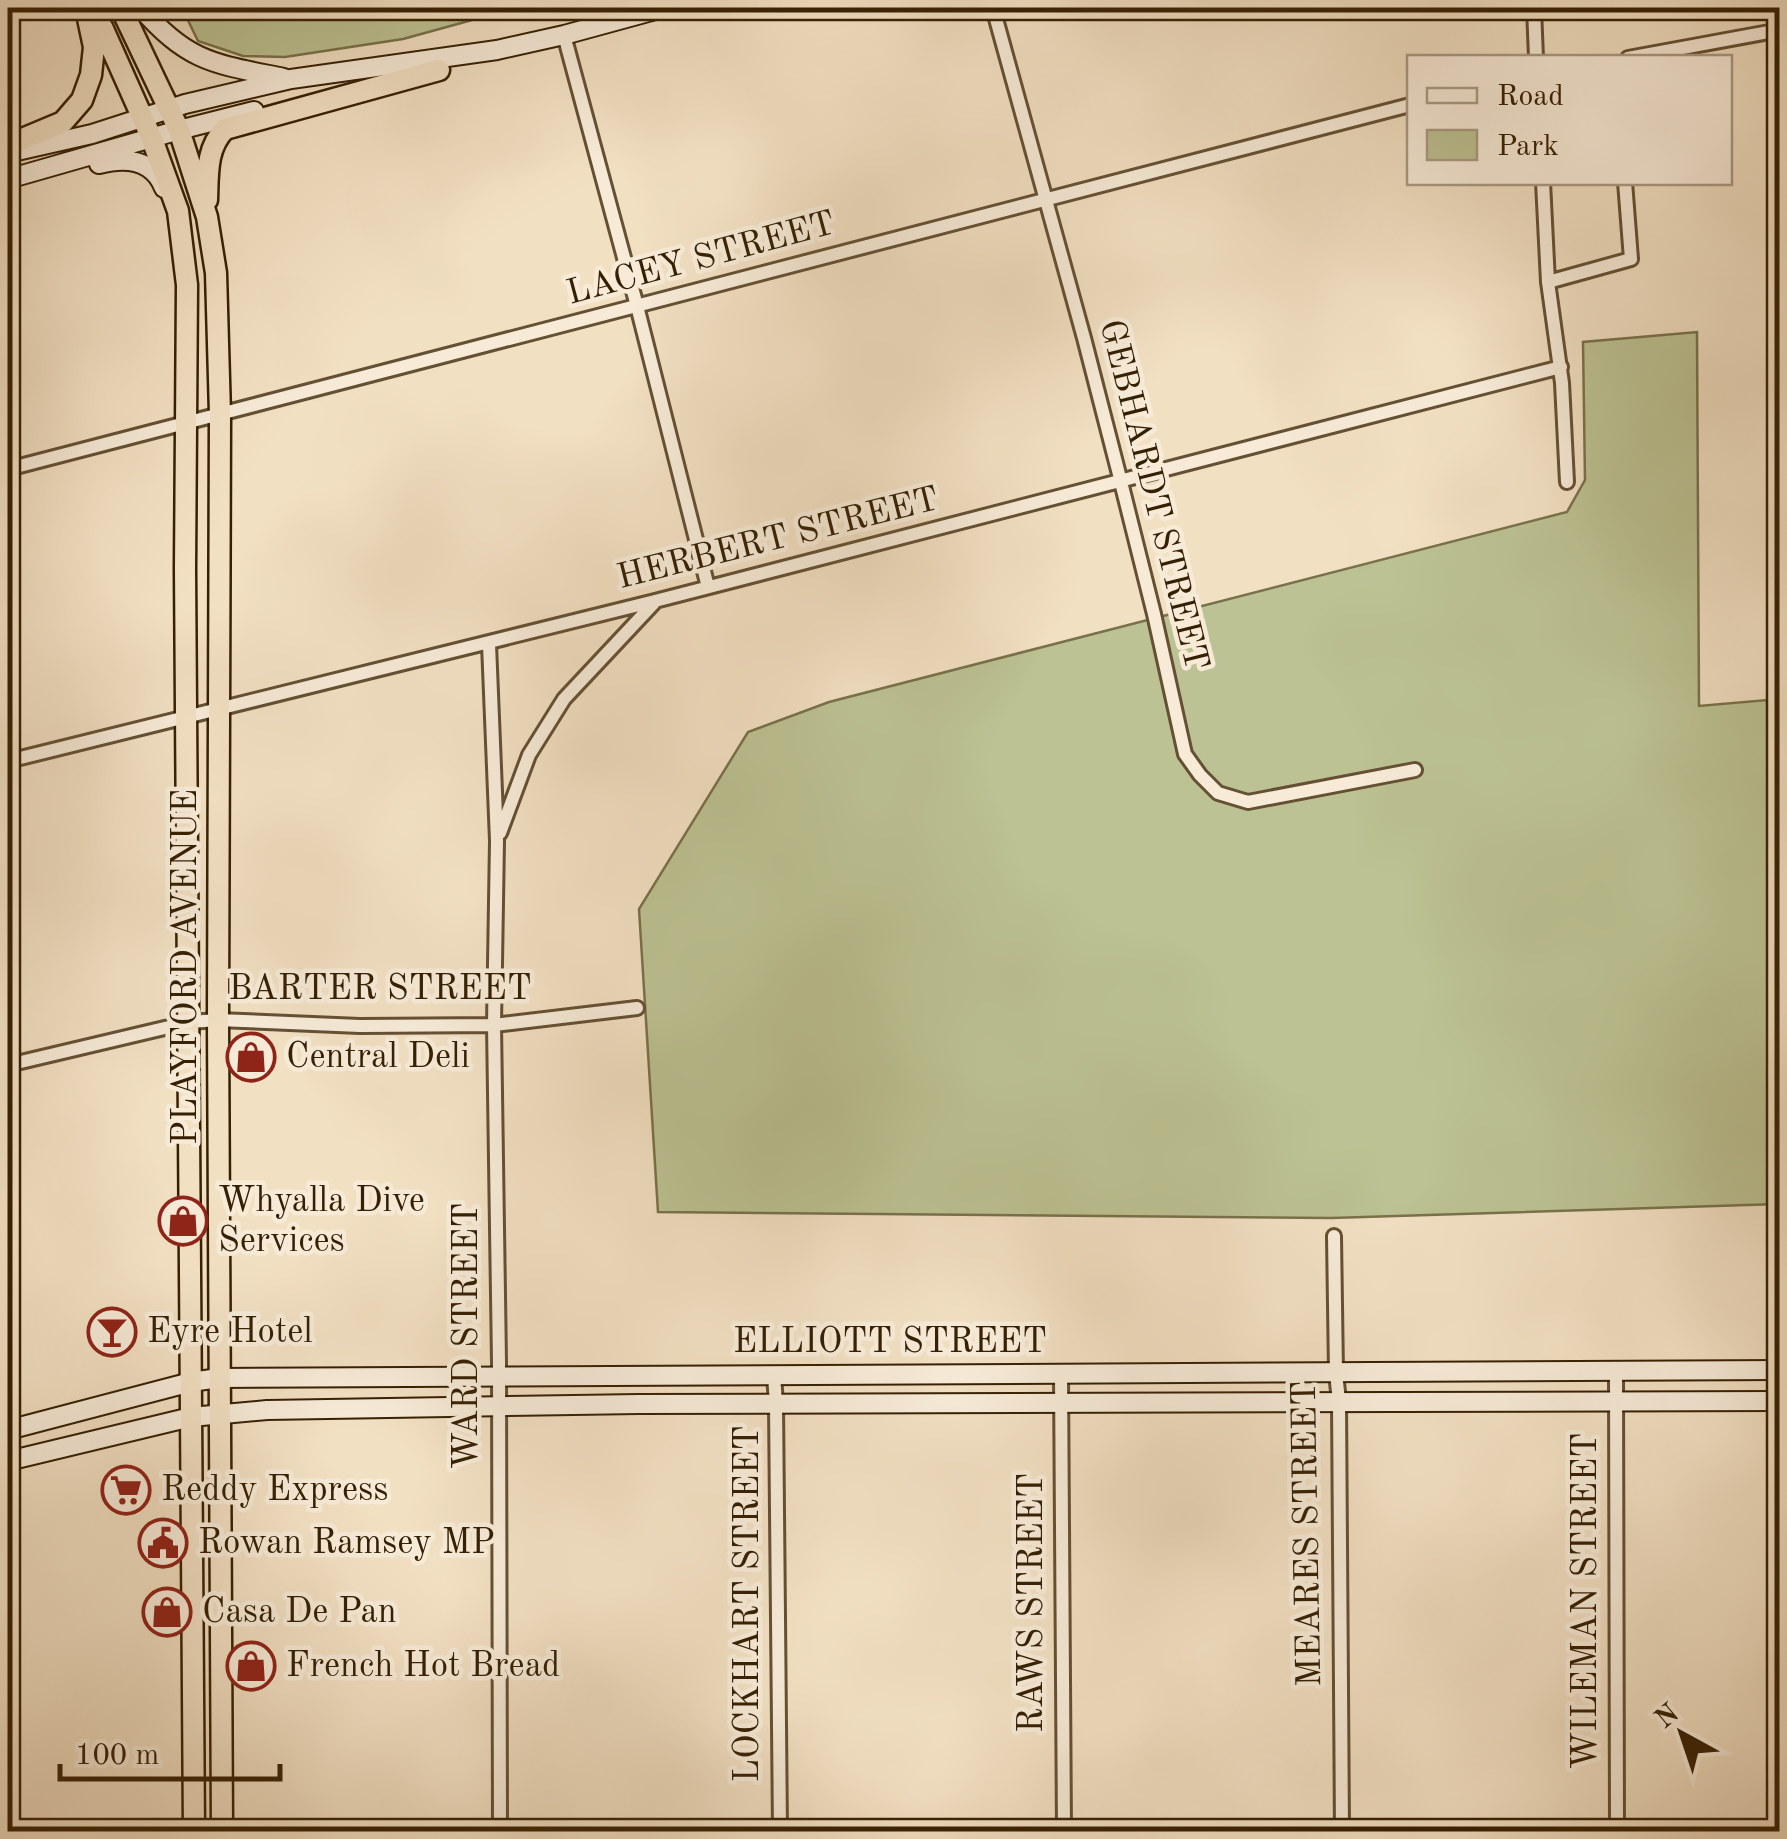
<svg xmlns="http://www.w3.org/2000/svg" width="1787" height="1839" font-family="'Old Standard TT',serif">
<rect width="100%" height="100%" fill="#f2e0c3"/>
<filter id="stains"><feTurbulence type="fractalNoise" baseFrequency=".002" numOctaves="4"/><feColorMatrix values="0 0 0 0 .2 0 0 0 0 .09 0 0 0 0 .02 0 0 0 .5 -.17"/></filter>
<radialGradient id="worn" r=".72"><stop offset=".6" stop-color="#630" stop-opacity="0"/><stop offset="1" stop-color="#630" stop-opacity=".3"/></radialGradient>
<!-- green -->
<path fill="#bcc293" stroke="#79714b" stroke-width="2.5" d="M 182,8 L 526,8 L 494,14 L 403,39 L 285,57 L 243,56 L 198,41 Z
M 1697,332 L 1699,706 L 1779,699 L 1779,1204 L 1331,1218 L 658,1212 L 639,909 L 748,732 L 829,702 L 1567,512 L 1585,480 L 1583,342 Z"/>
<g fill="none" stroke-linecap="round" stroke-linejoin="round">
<!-- minor casing -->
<g stroke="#655033" stroke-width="18">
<path id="minor" d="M 993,8 L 1084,338 L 1121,482 L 1154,614 L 1185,754 L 1200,775 L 1218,793 L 1248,802 L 1415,770
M 1534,8 L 1536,58
M 564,35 L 637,306 L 708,587
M 1628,58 L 1780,30
M 1543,182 L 1548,282 L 1562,383 L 1567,482
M 1548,282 L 1631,259 L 1625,182
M 8,469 L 1410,105
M 489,644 L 497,841 L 494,1025 L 499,1362 L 500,1832
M 8,761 L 655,601 L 1561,367
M 500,833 L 529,755 L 564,699 L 654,603
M 8,1065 L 190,1022 L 218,1020 L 360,1026 L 494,1025 L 637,1008
M 1334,1236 L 1336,1373 L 1339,1401 L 1342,1832
M 1616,1371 L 1617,1832
M 1061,1374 L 1064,1832
M 774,1375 L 776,1404 L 780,1832"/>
</g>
<!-- secondary casing -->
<g stroke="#362003" stroke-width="22">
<path id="secondary" d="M 141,8 C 188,63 216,64 284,78
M 8,153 L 92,134 L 185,104 L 291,79 L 497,50 L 564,35 L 663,8
M 99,164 C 126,157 153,159 164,188
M 8,179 L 179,130 L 254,111
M 8,1430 L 191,1382 L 219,1378 L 1780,1370
M 8,1461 L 191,1417 L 267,1410 L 639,1404 L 1780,1401"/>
</g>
<!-- trunk casing -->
<g stroke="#362003" stroke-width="25">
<path id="trunk" d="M 91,8 L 103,29 L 152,139 L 178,211 L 187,285 L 185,569 L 194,1832
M 121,8 L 179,130 L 207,217 L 216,273 L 220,414 L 218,1020 L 222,1832
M 8,145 L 63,122 L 82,100 L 91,75 L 94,47 L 87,14
M 207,200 C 208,174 206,148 225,129 L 439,70"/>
</g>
<!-- minor -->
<use href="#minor" stroke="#f7ebd8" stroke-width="12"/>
<!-- secondary -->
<use href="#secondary" stroke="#f7ebd8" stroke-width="18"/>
<!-- trunk -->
<use href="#trunk" stroke="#f2e0c3" stroke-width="20"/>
</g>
<!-- icons -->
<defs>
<g id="shop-ring" transform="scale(2.5)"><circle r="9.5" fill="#f7ebd8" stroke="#8f2418" stroke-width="1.5"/><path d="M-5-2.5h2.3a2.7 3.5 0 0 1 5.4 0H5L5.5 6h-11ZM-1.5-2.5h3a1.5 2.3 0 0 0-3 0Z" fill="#8f2418"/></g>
<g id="bar-ring" transform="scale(2.5)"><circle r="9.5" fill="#f7ebd8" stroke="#8f2418" stroke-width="1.5"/><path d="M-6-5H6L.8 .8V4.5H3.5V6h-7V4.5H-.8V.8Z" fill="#8f2418"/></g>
<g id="supermarket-ring" transform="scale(2.5)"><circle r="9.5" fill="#f7ebd8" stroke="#8f2418" stroke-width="1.5"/><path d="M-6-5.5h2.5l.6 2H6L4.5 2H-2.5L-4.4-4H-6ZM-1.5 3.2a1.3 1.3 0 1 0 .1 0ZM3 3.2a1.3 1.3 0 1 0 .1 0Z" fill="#8f2418"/></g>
<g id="civic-ring" transform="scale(2.5)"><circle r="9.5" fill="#f7ebd8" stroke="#8f2418" stroke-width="1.5"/><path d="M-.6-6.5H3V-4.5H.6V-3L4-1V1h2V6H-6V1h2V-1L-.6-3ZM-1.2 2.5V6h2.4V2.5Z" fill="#8f2418"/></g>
</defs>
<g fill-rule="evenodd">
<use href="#shop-ring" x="251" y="1057"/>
<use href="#shop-ring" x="183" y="1221"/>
<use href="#bar-ring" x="112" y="1332"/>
<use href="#supermarket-ring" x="126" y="1490"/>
<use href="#civic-ring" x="163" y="1543"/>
<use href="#shop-ring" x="167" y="1612"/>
<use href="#shop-ring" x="251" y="1666"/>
</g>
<g text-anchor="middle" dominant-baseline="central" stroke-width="9" stroke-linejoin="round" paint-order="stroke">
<!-- street labels -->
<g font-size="35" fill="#362003" stroke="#f7ebd8">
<text transform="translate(701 259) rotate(-15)">LACEY STREET</text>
<text transform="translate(1153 495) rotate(76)">GEBHARDT STREET</text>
<text transform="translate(778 539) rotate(-14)">HERBERT STREET</text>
<text transform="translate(186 967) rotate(-90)">PLAYFORD AVENUE</text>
<text x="380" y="989">BARTER STREET</text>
<text transform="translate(467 1336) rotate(-90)">WARD STREET</text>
<text x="890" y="1342">ELLIOTT STREET</text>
<text transform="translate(1308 1534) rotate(-91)">MEARES STREET</text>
<text transform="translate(1586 1601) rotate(-90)">WILEMAN STREET</text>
<text transform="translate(1032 1603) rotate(-90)">RAWS STREET</text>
<text transform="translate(748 1604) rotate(-90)">LOCKHART STREET</text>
</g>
<!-- poi labels -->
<g font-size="35" fill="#362003" stroke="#f7ebd8" text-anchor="start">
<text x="286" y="1057">Central Deli</text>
<text x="218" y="1201">Whyalla Dive<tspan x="218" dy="40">Services</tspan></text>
<text x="147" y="1332">Eyre Hotel</text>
<text x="161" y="1490">Reddy Express</text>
<text x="198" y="1543">Rowan Ramsey MP</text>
<text x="202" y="1612">Casa De Pan</text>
<text x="286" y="1666">French Hot Bread</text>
</g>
</g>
<!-- margin -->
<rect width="1787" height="1839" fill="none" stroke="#f2e0c3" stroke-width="40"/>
<rect x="10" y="10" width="1767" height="1819" fill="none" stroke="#362003" stroke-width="5"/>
<rect x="20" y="20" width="1747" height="1799" fill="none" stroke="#362003" stroke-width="2.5"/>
<!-- legend -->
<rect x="1407" y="55" width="325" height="130" fill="#f7ebd8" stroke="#aa9a83" stroke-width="2.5"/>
<rect x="1427" y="88" width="50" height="15" fill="#f7ebd8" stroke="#aa9a83" stroke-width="2.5"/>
<text x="1497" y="105" font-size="30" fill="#362003">Road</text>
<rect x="1427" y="130" width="50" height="30" fill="#bcc293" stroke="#aa9a83" stroke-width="2.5"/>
<text x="1497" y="155" font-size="30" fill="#362003">Park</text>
<!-- north arrow -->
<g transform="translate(1682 1734) rotate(320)" stroke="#f7ebd8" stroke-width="8" paint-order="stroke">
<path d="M0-8L18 38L0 25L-18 38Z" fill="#362003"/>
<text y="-15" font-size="28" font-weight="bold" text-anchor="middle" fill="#362003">N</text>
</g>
<!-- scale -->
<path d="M60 1764v15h220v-15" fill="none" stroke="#362003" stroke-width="5"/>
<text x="75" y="1764" font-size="30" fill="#362003" stroke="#f7ebd8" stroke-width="8" paint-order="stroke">100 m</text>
<rect width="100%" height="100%" filter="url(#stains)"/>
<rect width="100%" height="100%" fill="url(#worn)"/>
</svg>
